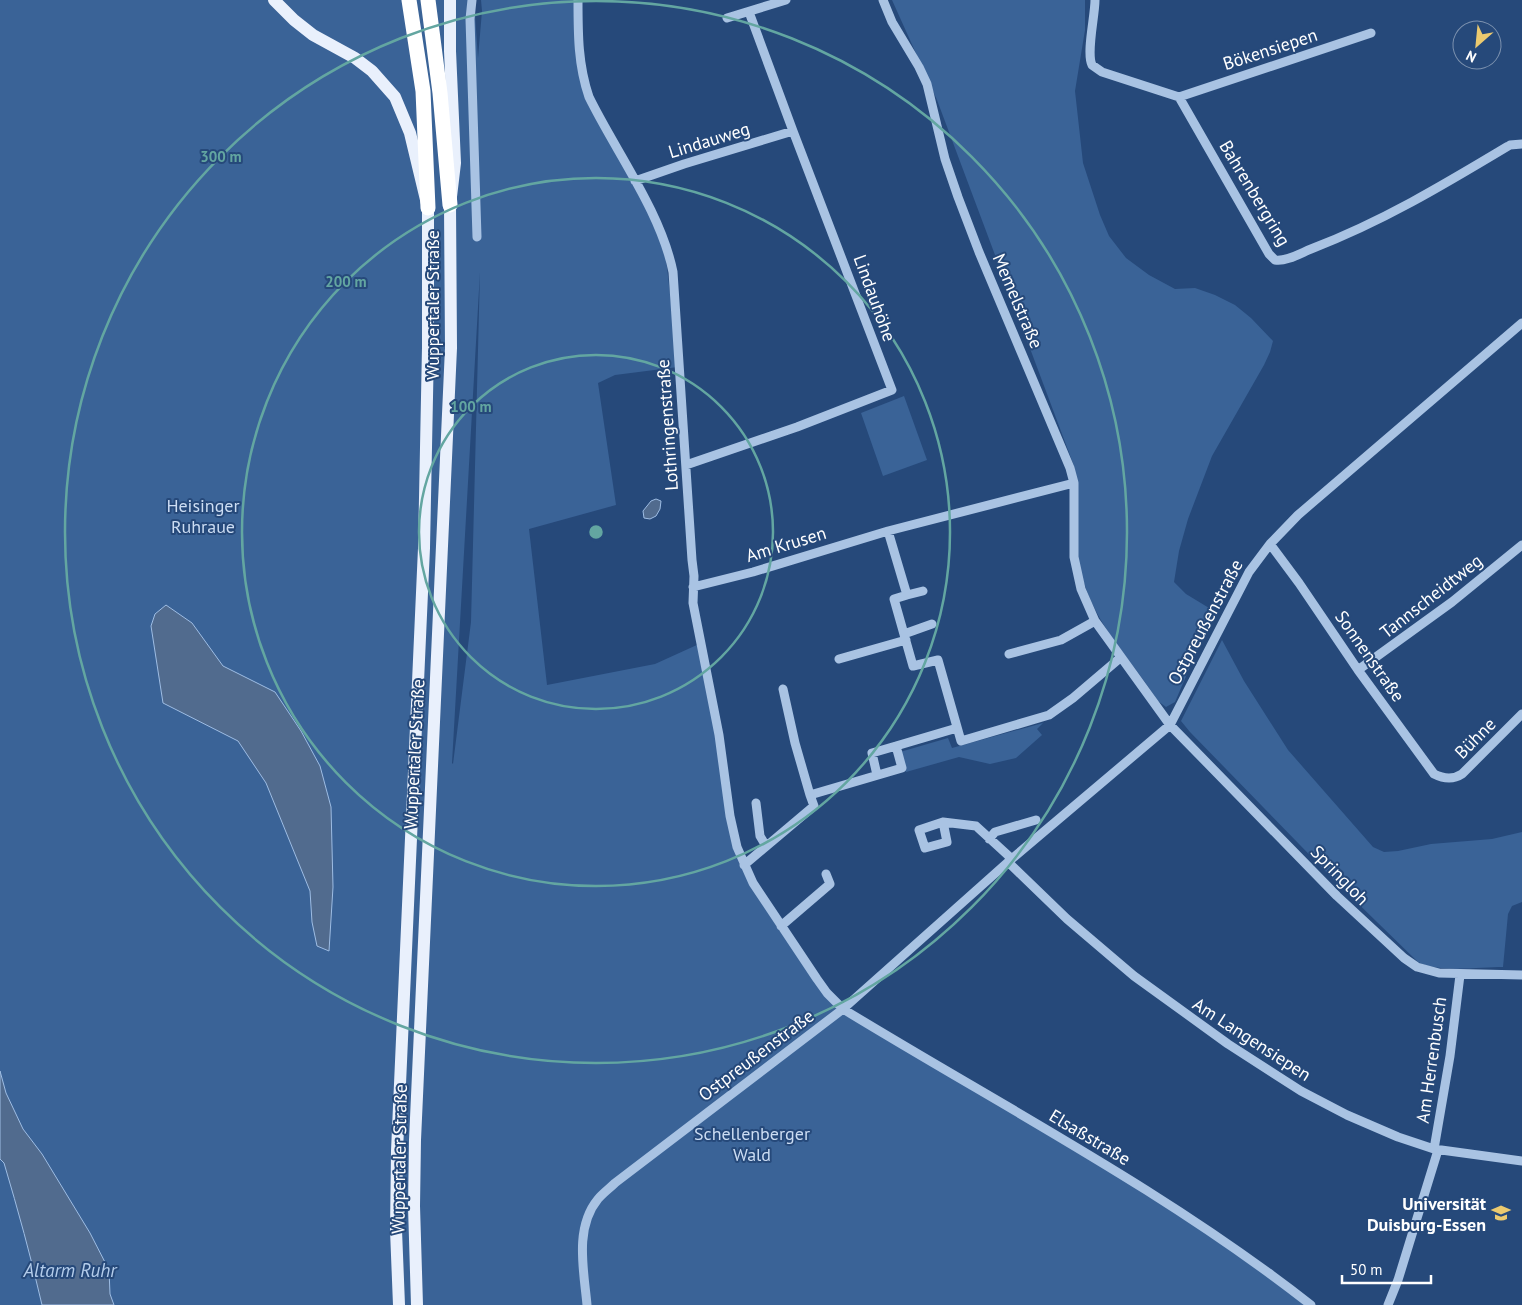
<svg xmlns="http://www.w3.org/2000/svg" width="1522" height="1305" font-family="'PT Sans',sans-serif">
<rect width="100%" height="100%" fill="#26497a"/>
<!-- green -->
<path fill="#3a6397" fill-rule="evenodd" d="M 0,0 L 474,0 L 478,58 L 482,11 L 481,0 L 576,0 L 577,61 L 659,235 L 666,258 L 678,367 L 615,375 L 598,383 L 616,505 L 529,529 L 547,685 L 655,664 L 699,644 L 735,846 L 827,994 L 981,1094 L 1201,1227 L 1307,1305 L 0,1305 ZM 480,272 L 471,622 L 453,764 L 452,763 Z
M 892,0 L 1085,0 L 1085,30 L 1075,91 L 1083,163 L 1100,215 L 1109,236 L 1126,258 L 1149,275 L 1175,289 L 1195,288 L 1215,295 L 1235,305 L 1251,318 L 1273,341 L 1270,352 L 1264,365 L 1212,456 L 1188,519 L 1179,551 L 1174,582 L 1186,594 L 1214,611 L 1175,702 L 1166,707 L 1158,701 C 1126,652 1088,619 1078,558 C 1073,528 1081,498 1074,466 L 937,100 Z
M 904,396 L 927,460 L 883,476 L 861,413 Z
M 1222,640 L 1244,681 L 1288,750 L 1373,847 L 1384,852 L 1398,851 L 1431,844 L 1492,839 L 1522,832 L 1522,902 L 1512,906 L 1508,914 L 1503,967 C 1480,967 1438,973 1418,962 L 1337,883 L 1190,732 L 1181,721 Z
M 1043,723 L 1037,729 L 1042,735 L 1016,758 L 990,764 L 959,757 L 906,772 L 900,752 L 948,738 L 952,748 Z"/>
<!-- water -->
<path fill="#516b8e" stroke="#9ebde4" d="M 656,499 L 661,501 L 660,509 L 656,516 L 650,519 L 644,518 L 643,511 L 651,501 Z
M 166,605 L 192,623 L 223,666 L 275,692 L 301,731 L 320,766 L 331,807 L 333,887 L 329,951 L 317,946 L 312,922 L 310,891 L 266,783 L 238,741 L 163,703 L 151,626 L 155,614 Z
M 0,1071 L 6,1093 L 23,1129 L 42,1154 L 90,1233 L 109,1270 L 110,1294 L 114,1305 L 42,1305 C 31,1257 18,1210 4,1163 L 0,1159 Z"/>
<g fill="none" stroke-linecap="round" stroke-linejoin="round">
<!-- minor -->
<path stroke="#a9c3e3" stroke-width="9" d="M 472,0 L 470,19 L 477,237
M 578,0 C 578,34 578,65 589,97 C 616,152 661,212 673,272 L 692,560 L 694,576 L 693,603 L 719,735 L 730,816 L 737,847 L 753,883 L 817,979 L 827,993 L 843,1009 C 1000,1105 1166,1191 1311,1305
M 883,0 L 892,22 L 919,67 L 927,84 L 945,159 L 958,197 L 979,252 L 1070,468 L 1074,483 L 1074,557 L 1081,589 L 1095,621 L 1170,725 L 1337,896 L 1404,958 L 1417,967 L 1439,973 L 1522,975
M 1095,0 C 1095,16 1086,53 1092,65 L 1102,72 L 1179,97 L 1269,254 L 1275,260 C 1286,262 1301,253 1311,249 C 1382,222 1445,184 1510,145 L 1522,144
M 727,18 L 786,0
M 1179,97 L 1371,33
M 635,181 L 684,164 L 793,131
M 686,465 L 797,427 L 892,390 L 793,131 L 749,12
M 888,531 L 907,595 L 894,599 L 913,666 L 938,660 L 961,741 L 1049,715 L 1073,698 L 1120,658
M 1270,544 L 1299,583 L 1358,670 L 1434,774 C 1444,779 1453,780 1462,774 L 1522,714
M 693,587 L 753,572 L 888,531 L 1074,483
M 907,595 L 923,591
M 904,634 L 932,624
M 1009,654 L 1061,640 L 1095,621
M 839,659 L 906,640
M 1358,670 L 1452,602 L 1522,545
M 783,689 L 795,743 L 810,795
M 877,775 L 872,753 L 896,746
M 756,803 L 760,836 L 766,846
M 943,822 L 947,842 L 925,848 L 919,830 L 943,822 L 976,826 L 1012,859
M 989,839 L 995,832 L 1036,820
M 1008,862 L 1067,919 L 1134,976 L 1228,1044 L 1301,1091 L 1347,1115 L 1398,1137 L 1434,1149 L 1522,1161
M 744,865 L 814,806 L 810,795 L 902,768 L 896,746 L 957,728
M 781,926 L 830,884 L 826,874
M 1434,1149 L 1450,1056 L 1460,975
M 587,1305 C 584,1271 574,1228 598,1199 C 603,1193 610,1188 615,1183 L 843,1009 L 1008,862 L 1170,725 L 1249,572 L 1270,544 L 1298,515 L 1522,323
M 1388,1305 L 1398,1280 L 1438,1150"/>
<!-- major -->
<path stroke="#e9f0fc" stroke-width="12" d="M 274,0 L 294,20 L 313,35 L 355,58 L 372,71 L 395,97 L 410,133 L 428,208 L 428,347 L 424,548 L 397,1151 L 396,1230 L 399,1305
M 417,1305 L 414,1206 L 415,1140 L 451,348 L 450,205 L 455,163 L 450,51 L 450,0"/>
<!-- highway -->
<path stroke="#fff" stroke-width="15" d="M 409,0 L 423,91 L 428,208
M 428,0 L 440,93 L 450,205"/>
</g>
<!-- distance rings -->
<g fill="none" stroke="#63a6a1" stroke-width="2.5">
<circle cx="596" cy="532" r="177"/>
<circle cx="596" cy="532" r="354"/>
<circle cx="596" cy="532" r="531"/>
</g>
<!-- icons -->
<defs>
<g id="university-bare" transform="scale(1.5)"><path d="M0-5L7-2L0 1L-7-2ZM-4 1L0 2.5L4 1V4Q0 6-4 4Z" fill="#ecca6f" stroke="#26497a" stroke-width="2.5" paint-order="stroke"/></g>
</defs>
<g fill-rule="evenodd">
<use href="#university-bare" x="1501" y="1213"/>
</g>
<g text-anchor="middle" dominant-baseline="central" stroke-width="4" stroke-linejoin="round" paint-order="stroke">
<!-- street labels -->
<g font-size="18" fill="#fff" stroke="#26497a">
<text transform="translate(1270 49) rotate(-18)">Bökensiepen</text>
<text transform="translate(709 140) rotate(-17)">Lindauweg</text>
<text transform="translate(1255 193) rotate(59)">Bahrenbergring</text>
<text transform="translate(875 298) rotate(70)">Lindauhöhe</text>
<text transform="translate(1018 301) rotate(67)">Memelstraße</text>
<text transform="translate(432 305) rotate(-90)">Wuppertaler Straße</text>
<text transform="translate(667 425) rotate(-94)">Lothringenstraße</text>
<text transform="translate(786 544) rotate(-17)">Am Krusen</text>
<text transform="translate(1431 596) rotate(-38)">Tannscheidtweg</text>
<text transform="translate(1205 622) rotate(-62)">Ostpreußenstraße</text>
<text transform="translate(1370 656) rotate(55)">Sonnenstraße</text>
<text transform="translate(1475 738) rotate(-45)">Bühne</text>
<text transform="translate(414 754) rotate(-87)">Wuppertaler Straße</text>
<text transform="translate(1340 875) rotate(46)">Springloh</text>
<text transform="translate(1252 1039) rotate(33)">Am Langensiepen</text>
<text transform="translate(756 1055) rotate(-37)">Ostpreußenstraße</text>
<text transform="translate(1431 1060) rotate(-82)">Am Herrenbusch</text>
<text transform="translate(1090 1137) rotate(31)">Elsaßstraße</text>
<text transform="translate(399 1159) rotate(-89)">Wuppertaler Straße</text>
</g>
<!-- park labels -->
<g font-size="18" fill="#ccddf3" stroke="#26497a">
<text x="203" y="505">Heisinger<tspan x="203" dy="21">Ruhraue</tspan></text>
<text x="752" y="1133">Schellenberger<tspan x="752" dy="21">Wald</tspan></text>
</g>
<!-- poi labels -->
<g font-size="18" font-weight="bold" fill="#fff" stroke="#26497a" text-anchor="end">
<text x="1486" y="1203">Universität<tspan x="1486" dy="21">Duisburg-Essen</tspan></text>
</g>
<!-- water labels -->
<g font-size="19" font-style="italic" fill="#b4cdeb" stroke="#26497a">
<text x="70" y="1270">Altarm Ruhr</text>
</g>
</g>
<circle cx="596" cy="532" r="8" fill="#63a6a1" stroke="#26497a" stroke-width="2.5"/>
<g font-size="15" text-anchor="middle" font-weight="bold" fill="#63a6a1" stroke="#26497a" stroke-width="4" stroke-linejoin="round" paint-order="stroke">
<text x="221" y="162">300 m</text>
<text x="346" y="287">200 m</text>
<text x="471" y="412">100 m</text>
</g>
<!-- north arrow -->
<g transform="translate(1477 45) rotate(207)"><circle r="24" fill="#26497a" stroke="#7d92af"/>
<path d="M0-4L9 19L0 12L-9 19Z" fill="#ecca6f"/>
<text y="-8" font-size="14" font-weight="bold" text-anchor="middle" fill="#ffffff">N</text>
</g>
<!-- scale -->
<path d="M1342 1275v8h89v-8" fill="none" stroke="#ffffff" stroke-width="2.5"/>
<text x="1350" y="1275" font-size="15" fill="#ffffff" stroke="#26497a" stroke-width="4" paint-order="stroke">50 m</text>
</svg>
